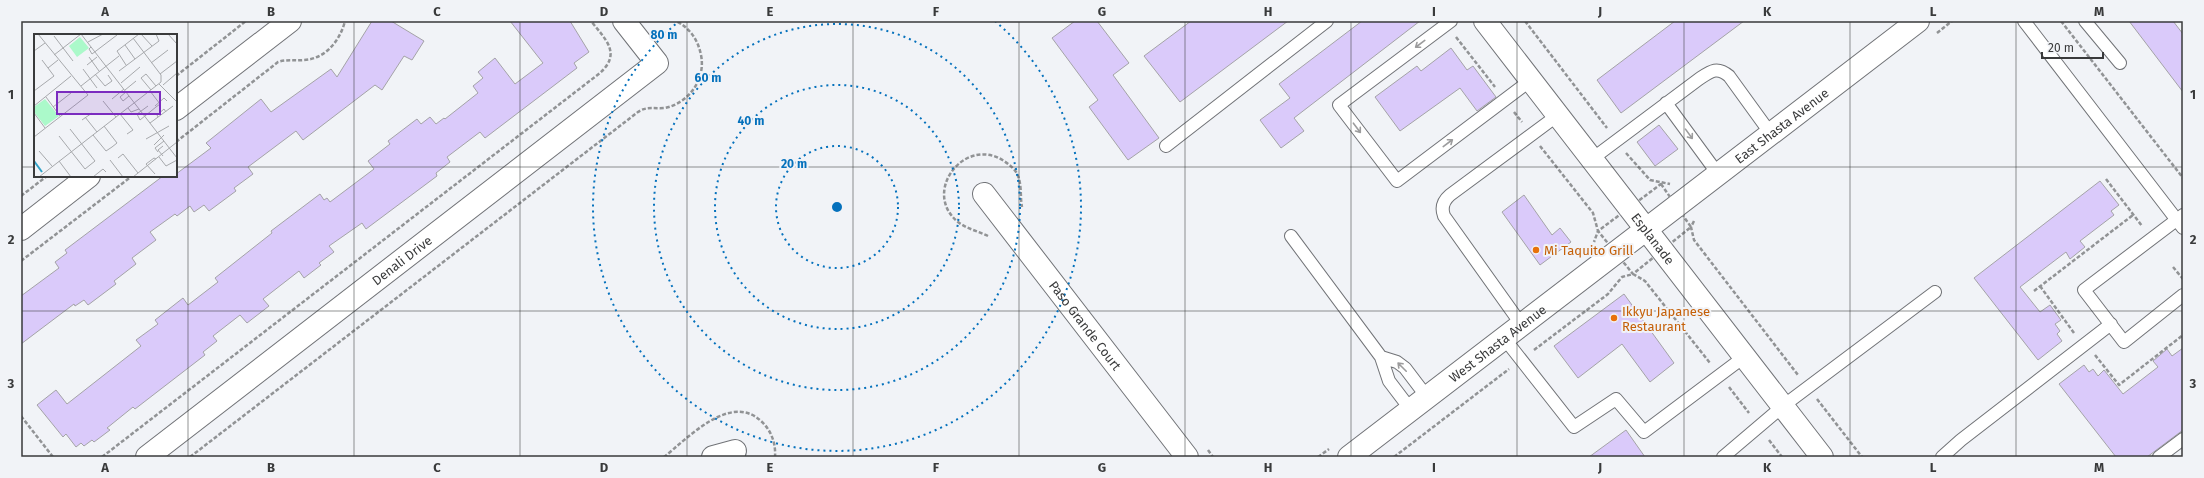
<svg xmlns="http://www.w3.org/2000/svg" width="2204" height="478" font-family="'Fira Sans',sans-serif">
<rect width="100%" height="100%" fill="#f1f3f7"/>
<!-- building -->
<path fill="#dacafa" stroke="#a4a3a7" d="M 372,21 L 391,21 L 424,41 L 412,60 L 404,56 L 382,90 L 375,85 L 303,140 L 296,131 L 248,167 L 253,174 L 234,188 L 236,191 L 209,211 L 204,205 L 194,212 L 190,206 L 177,216 L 175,214 L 150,232 L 156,240 L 132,258 L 136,264 L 114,281 L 116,284 L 88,305 L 84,300 L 75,306 L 74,304 L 21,344 L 21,296 L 59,268 L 55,262 L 67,253 L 65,250 L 163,176 L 176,176 L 176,174 L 211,148 L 206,143 L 261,99 L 271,112 L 331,69 L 337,77 Z
M 510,21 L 570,21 L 589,52 L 574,63 L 577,68 L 485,138 L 480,132 L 447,157 L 450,162 L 436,173 L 437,176 L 366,229 L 362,223 L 329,246 L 334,252 L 319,263 L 321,265 L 304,278 L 299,271 L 263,299 L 269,306 L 247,323 L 240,315 L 213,336 L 217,341 L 203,352 L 205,355 L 135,409 L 133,407 L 107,428 L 110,430 L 94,442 L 92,440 L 84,446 L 81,443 L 76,447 L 66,434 L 63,437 L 37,405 L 56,390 L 67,404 L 141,346 L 136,340 L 158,324 L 155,320 L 183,298 L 188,305 L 218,282 L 215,278 L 272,233 L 271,231 L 320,194 L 324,200 L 327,198 L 330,202 L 374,169 L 368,161 L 390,144 L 388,141 L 417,119 L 421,124 L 430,117 L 436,124 L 444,118 L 445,119 L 478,93 L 473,86 L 483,78 L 478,72 L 495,58 L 515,84 L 543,63 Z
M 1075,21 L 1097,21 L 1129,63 L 1113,75 L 1159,138 L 1128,160 L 1089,107 L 1098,100 L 1052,38 Z
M 1191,21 L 1288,21 L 1180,102 L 1144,56 Z
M 1362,21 L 1420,21 L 1294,118 L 1304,131 L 1281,148 L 1260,120 L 1290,98 L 1279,84 Z
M 1675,21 L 1744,21 L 1621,113 L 1597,80 Z
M 2129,21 L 2173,21 L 2183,34 L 2183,92 Z
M 1451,48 L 1467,70 L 1473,66 L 1496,97 L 1477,111 L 1460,88 L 1400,131 L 1375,97 L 1417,66 L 1421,71 Z
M 1659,125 L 1678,149 L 1655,166 L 1637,142 Z
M 2100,181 L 2119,205 L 2111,211 L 2114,215 L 2080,241 L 2085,247 L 2070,259 L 2066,252 L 2020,287 L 2040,312 L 2050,305 L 2061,320 L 2055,324 L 2060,331 L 2057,334 L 2062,341 L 2038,360 L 1974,278 Z
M 1524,195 L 1552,235 L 1560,228 L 1571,242 L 1540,265 L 1502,212 Z
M 1624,294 L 1674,363 L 1650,382 L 1622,344 L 1578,378 L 1554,346 Z
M 2183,348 L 2183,430 L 2147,457 L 2116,457 L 2059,384 L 2084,365 L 2089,372 L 2093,369 L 2098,376 L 2104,370 L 2123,394 L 2158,367 L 2153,361 L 2167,349 L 2172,356 Z
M 1626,430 L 1645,457 L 1589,457 Z"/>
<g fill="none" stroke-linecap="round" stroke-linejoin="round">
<!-- lane casing -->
<g stroke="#717377" stroke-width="14">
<path id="lane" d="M 1451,21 L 1339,105 L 1397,181 L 1531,80
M 2024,21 L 2183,228
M 2085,21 L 2120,63
M 1666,103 L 1718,174
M 1166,146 L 1327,21
M 1592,159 L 1699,79 C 1711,71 1717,66 1729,76 L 1771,134
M 2183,215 L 2084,290 L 2124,342 L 2183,295
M 1291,236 L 1381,357
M 1521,324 L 1444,216 C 1441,208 1443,201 1450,195 L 1558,115
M 1504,338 L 1574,427 L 1616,399 L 1644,432 L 1744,357
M 1411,410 L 1389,381 L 1381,357 L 1397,362 L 1405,368 L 1427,397
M 1723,457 L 1783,406 L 1935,292
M 1942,457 L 1961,440 L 2111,324
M 2159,457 L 2183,439"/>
</g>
<!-- street casing -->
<g stroke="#717377" stroke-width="24">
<g id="street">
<path d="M 176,109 L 290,21"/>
<path id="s1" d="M 984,194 L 1187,457"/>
<path d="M 21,229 L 89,176"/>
<path id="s2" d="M 147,457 L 657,63 L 624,21"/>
<path d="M 713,457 L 735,451"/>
<path id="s3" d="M 1349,457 L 1918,21"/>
</g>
</g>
<!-- secondary casing -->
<g stroke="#717377" stroke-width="24">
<g id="secondary">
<path id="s4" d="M 1485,21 L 1822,457"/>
</g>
</g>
<!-- path -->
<path stroke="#919395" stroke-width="2.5" stroke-dasharray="4 2" stroke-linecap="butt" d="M 1525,21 L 1607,128
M 2061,21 L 2183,178
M 1937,33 L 1952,21
M 1456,37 L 1495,87
M 176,76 L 246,21
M 1514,112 L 1522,122
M 176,142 L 278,62 C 287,59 295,61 304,60 C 325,59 340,41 345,21
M 1540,146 L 1593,213 L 1598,231 L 1594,242
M 1626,153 L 1650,180 L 1670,184
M 2106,179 L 2142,226
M 1661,184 L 1691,227 L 1633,274 L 1598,231 Z
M 21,196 L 47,176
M 1694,221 L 1691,227 L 1694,240 L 1798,375
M 988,236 C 978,231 967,229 958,222 C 921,192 965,135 1004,161 C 1010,165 1016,170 1018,176 C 1022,186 1020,197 1022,207
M 21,261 L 132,176
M 2173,267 L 2183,279
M 2040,286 L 2074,333
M 2034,291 L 2133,215
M 1534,350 L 1608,294 L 1622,277 L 1633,274 L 1645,281 L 1710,363
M 2095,355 L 2119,385 L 2183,335
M 1729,387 L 1749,413
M 1817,399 L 1862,457
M 21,416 L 53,457
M 1769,440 L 1782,457
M 1208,450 L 1213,457
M 102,457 L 600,73 C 622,53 605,39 591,21
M 190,457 L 638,112 C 646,106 655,109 665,108 C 689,103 706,79 701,55 C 698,40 690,28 676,21
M 664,457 C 687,439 730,392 761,421 C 771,430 776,443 775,457
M 1318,457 L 1329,449
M 1394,457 L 1509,369"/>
<!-- lane -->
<use href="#lane" stroke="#fff" stroke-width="12"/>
<!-- street -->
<use href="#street" stroke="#fff" stroke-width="22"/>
<!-- secondary -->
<use href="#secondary" stroke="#fff" stroke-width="22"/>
</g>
<!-- one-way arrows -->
<defs><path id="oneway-shaft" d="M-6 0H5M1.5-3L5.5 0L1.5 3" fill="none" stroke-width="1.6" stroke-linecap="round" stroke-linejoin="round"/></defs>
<g stroke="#9c9c9d">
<use href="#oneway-shaft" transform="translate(1420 44) rotate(143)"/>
<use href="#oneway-shaft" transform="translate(1357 128) rotate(53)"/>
<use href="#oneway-shaft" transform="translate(1689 134) rotate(54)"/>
<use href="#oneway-shaft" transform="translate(1448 143) rotate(-37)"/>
<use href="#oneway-shaft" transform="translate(1402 367) rotate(-135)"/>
</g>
<!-- grid -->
<path fill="none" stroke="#393a3b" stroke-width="1" stroke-opacity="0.55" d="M 188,21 L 188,457M 354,21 L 354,457M 520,21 L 520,457M 687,21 L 687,457M 853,21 L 853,457M 1019,21 L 1019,457M 1185,21 L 1185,457M 1351,21 L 1351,457M 1517,21 L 1517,457M 1684,21 L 1684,457M 1850,21 L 1850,457M 2016,21 L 2016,457M 21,167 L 35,167M 176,167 L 2183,167M 21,311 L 2183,311"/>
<!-- distance rings -->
<g fill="none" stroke="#0571bc" stroke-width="2" stroke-dasharray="2 4">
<circle cx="837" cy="207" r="61"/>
<circle cx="837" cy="207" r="122"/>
<circle cx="837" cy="207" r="183"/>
<path d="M995 21A244 244 0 1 1 679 21"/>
</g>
<!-- markers -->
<g fill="#e8710a" stroke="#f1f3f7" stroke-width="1.5">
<circle cx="1536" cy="250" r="4"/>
<circle cx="1614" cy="318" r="4"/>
</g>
<g text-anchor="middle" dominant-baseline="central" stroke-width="4" stroke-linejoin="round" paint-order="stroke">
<!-- street labels -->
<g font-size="13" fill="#393a3b" stroke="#f1f3f7">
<text stroke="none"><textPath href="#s3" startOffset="545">East Shasta Avenue</textPath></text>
<text stroke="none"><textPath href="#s4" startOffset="275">Esplanade</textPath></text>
<text stroke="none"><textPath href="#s2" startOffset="322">Denali Drive</textPath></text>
<text stroke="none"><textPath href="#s1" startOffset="166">Paso Grande Court</textPath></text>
<text stroke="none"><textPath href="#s3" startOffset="187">West Shasta Avenue</textPath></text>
</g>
<!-- food labels -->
<g font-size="13" fill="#c56008" stroke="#f1f3f7" text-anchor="start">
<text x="1544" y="250">Mi Taquito Grill</text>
<text x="1622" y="311">Ikkyu Japanese<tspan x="1622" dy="15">Restaurant</tspan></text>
</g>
</g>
<!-- overview -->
<g transform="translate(34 34)">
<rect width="143" height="143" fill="#f1f3f7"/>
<path d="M 46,3 L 55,14 L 43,23 L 35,12 ZM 11,65 L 25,82 L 11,92 L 0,78 L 0,73 Z" fill="#abf9ca"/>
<path fill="none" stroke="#31a2c8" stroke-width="2" d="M 0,127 L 8,138"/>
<path fill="none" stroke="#a7a9ac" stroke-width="1" d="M 47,0 L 143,124M 107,0 L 118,12M 134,0 L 143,10M 20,2 L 39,27M 54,8 L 69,0M 91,11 L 101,25M 57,13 L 55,15 L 58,20 L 83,1M 0,17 L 11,9M 20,21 L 47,0M 55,23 L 65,37M 117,29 L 134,16M 53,31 L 63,23M 92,31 L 83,17 L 105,0M 14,34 L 24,26M 49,35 L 63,54M 85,37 L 125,7 L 122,0M 61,40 L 71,52 L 78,47 L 74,41M 126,40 L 143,27M 87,49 L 106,33M 125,50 L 143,68M 129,51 L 143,39M 47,52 L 85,22M 91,56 L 102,47M 117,56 L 107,44 L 112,40 L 122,52M 0,57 L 20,42 L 8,26M 116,57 L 126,70 L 122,73M 92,58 L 86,63 L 89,67 L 95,62M 12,63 L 26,82M 78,65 L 90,55M 69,67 L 82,83M 0,72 L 37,42M 114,72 L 103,80 L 106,86 L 122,73M 121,72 L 130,64 L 133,67M 19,73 L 37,59M 94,74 L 97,78 L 105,75M 0,79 L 11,94M 86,80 L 99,96 L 93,100M 51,83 L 63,98M 124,83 L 123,81 L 130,75 L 132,78M 48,86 L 58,79M 116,89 L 139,72M 59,101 L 72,117 L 78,113 L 83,109 L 70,92M 25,102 L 51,135 L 61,127 L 36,95M 0,103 L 54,61 L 4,0M 112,105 L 135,92M 120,111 L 130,101M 5,117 L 18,132M 124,118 L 121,114 L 130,107M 129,122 L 124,116 L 129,112M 125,123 L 132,132 L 143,126M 84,124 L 89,120 L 104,139M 76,126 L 89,143M 25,127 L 37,143M 121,140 L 112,130 L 120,124 L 122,125M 5,143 L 127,48 L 127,41 L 99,4M 59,143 L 69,135 L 72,138M 99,143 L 143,108"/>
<path fill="#7b2cbf" fill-opacity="0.15" stroke="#7b2cbf" stroke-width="2" d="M 23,58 L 126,58 L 126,80 L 23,80 Z"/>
<rect width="143" height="143" fill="none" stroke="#393a3b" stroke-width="2"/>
</g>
<circle cx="837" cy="207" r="6" fill="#0571bc" stroke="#f1f3f7" stroke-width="2"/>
<g font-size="12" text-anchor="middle" font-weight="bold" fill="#0571bc" stroke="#f1f3f7" stroke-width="4" stroke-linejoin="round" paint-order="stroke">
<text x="664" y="39">80 m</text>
<text x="708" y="82">60 m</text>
<text x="751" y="125">40 m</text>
<text x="794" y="168">20 m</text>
</g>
<!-- border -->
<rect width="2204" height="478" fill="none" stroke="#f1f3f7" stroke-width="44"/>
<!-- scale -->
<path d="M2042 52v6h61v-6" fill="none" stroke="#393a3b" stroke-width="2"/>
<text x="2048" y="52" font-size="12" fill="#393a3b" stroke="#f1f3f7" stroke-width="3" paint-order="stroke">20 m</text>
<rect x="22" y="22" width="2160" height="434" fill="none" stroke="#393a3b" stroke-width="1.5"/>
<g font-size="13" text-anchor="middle" font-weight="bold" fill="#393a3b">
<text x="105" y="16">A</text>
<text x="271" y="16">B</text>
<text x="437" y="16">C</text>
<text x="604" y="16">D</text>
<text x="770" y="16">E</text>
<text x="936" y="16">F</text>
<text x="1102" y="16">G</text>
<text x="1268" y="16">H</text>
<text x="1434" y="16">I</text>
<text x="1600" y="16">J</text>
<text x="1767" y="16">K</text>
<text x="1933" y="16">L</text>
<text x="2099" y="16">M</text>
<text x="11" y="99">1</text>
<text x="2193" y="99">1</text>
<text x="11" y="244">2</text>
<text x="2193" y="244">2</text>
<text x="11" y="388">3</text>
<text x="2193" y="388">3</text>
<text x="105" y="472">A</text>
<text x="271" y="472">B</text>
<text x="437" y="472">C</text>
<text x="604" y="472">D</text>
<text x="770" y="472">E</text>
<text x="936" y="472">F</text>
<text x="1102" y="472">G</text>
<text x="1268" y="472">H</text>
<text x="1434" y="472">I</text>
<text x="1600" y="472">J</text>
<text x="1767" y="472">K</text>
<text x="1933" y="472">L</text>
<text x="2099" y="472">M</text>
</g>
</svg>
